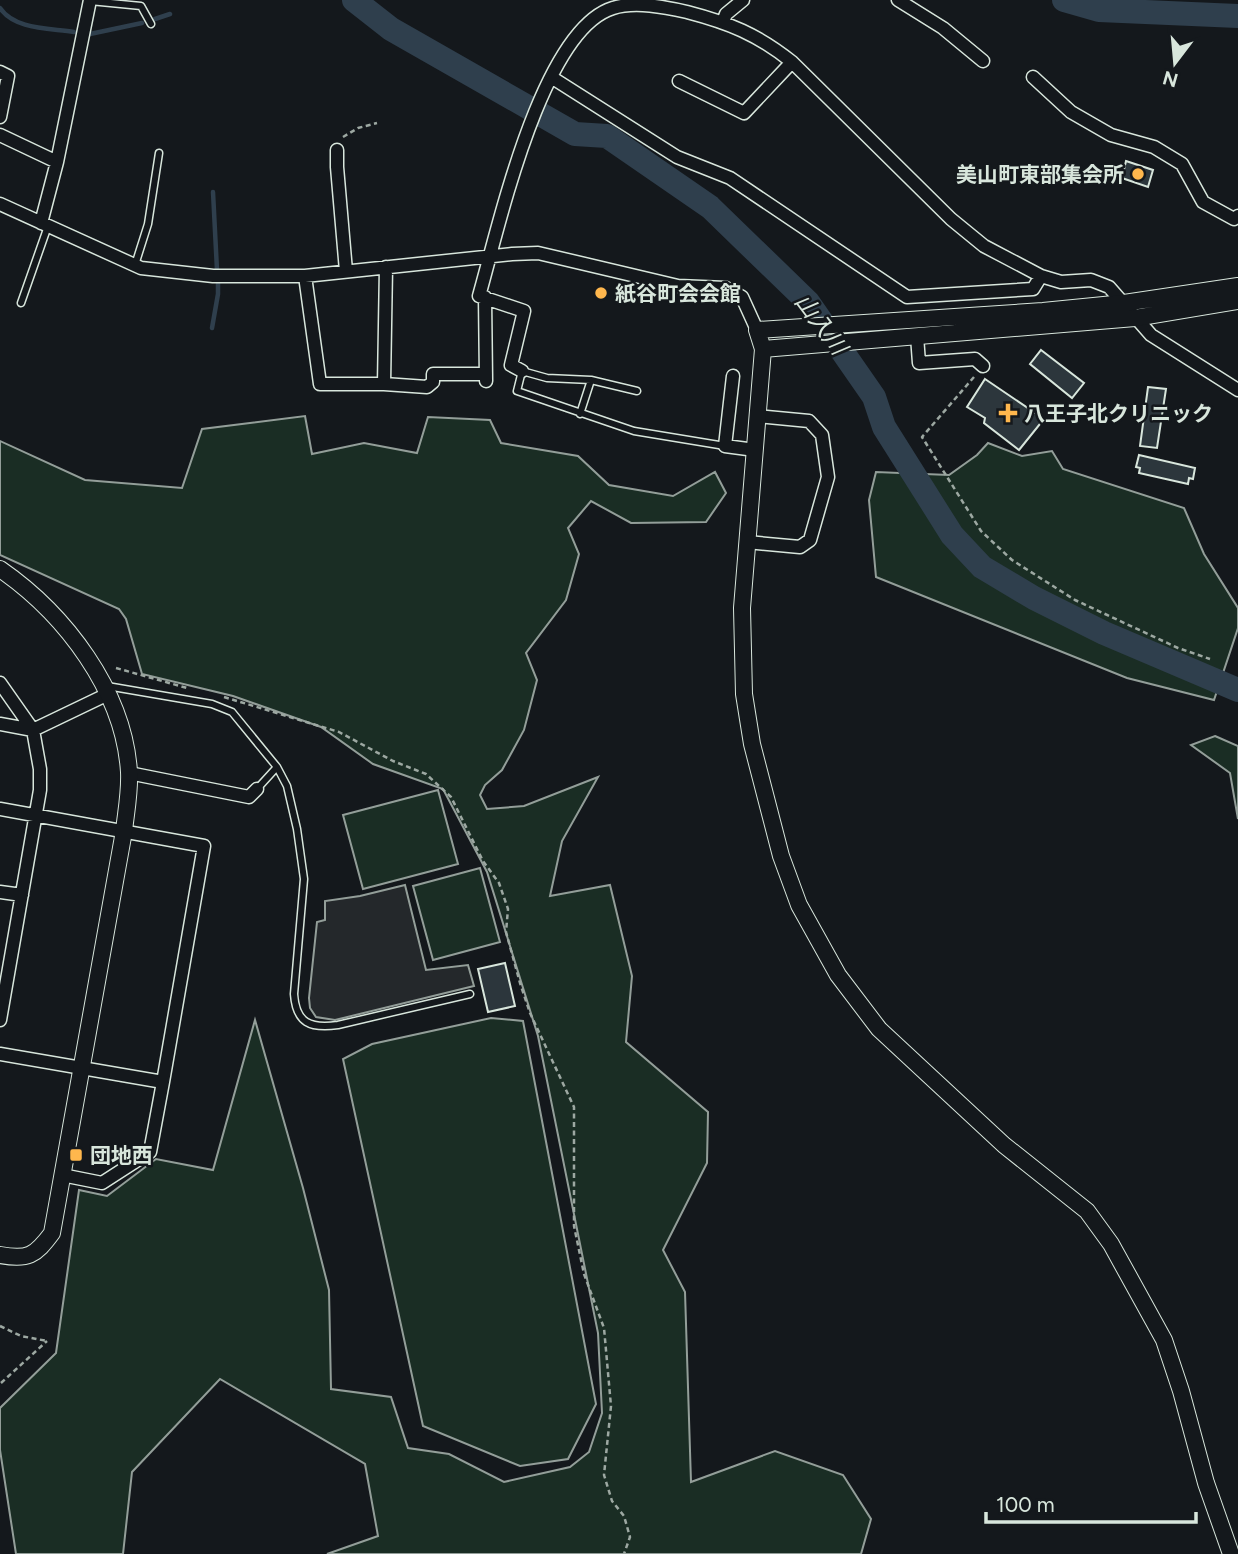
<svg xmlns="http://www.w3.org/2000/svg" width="1238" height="1554" font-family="Figtree,'Noto Sans JP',sans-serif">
<rect width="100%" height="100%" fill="#14181c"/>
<!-- green -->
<path fill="#1a2d24" stroke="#939e99" stroke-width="2" d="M 305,416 L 312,454 L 364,443 L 417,453 L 428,417 L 490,420 L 501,443 L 578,456 L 609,485 L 673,496 L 715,472 L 726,493 L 706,522 L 631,523 L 591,501 L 568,528 L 579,554 L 566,600 L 526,653 L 537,680 L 524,730 L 502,770 L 485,785 L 480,795 L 487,809 L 524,806 L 598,777 L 562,841 L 550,896 L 610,885 L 632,976 L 626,1042 L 708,1112 L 707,1163 L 663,1250 L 685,1292 L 691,1482 L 775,1451 L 843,1475 L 871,1519 L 861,1554 L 327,1554 L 378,1536 L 365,1464 L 220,1379 L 132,1472 L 123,1554 L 16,1554 L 0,1450 L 0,1408 L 56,1353 L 79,1190 L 107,1196 L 156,1159 L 213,1170 L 255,1020 L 303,1188 L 329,1290 L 331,1389 L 391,1397 L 408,1448 L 449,1454 L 504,1482 L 570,1467 L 589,1452 L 602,1413 L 598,1333 L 538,1036 L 487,872 L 443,789 L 373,764 L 321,727 L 233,696 L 142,674 L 126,619 L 119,609 L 0,555 L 0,441 L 85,480 L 182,488 L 202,429 Z
M 988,443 L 1022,456 L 1052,451 L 1063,469 L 1184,508 L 1204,554 L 1238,608 L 1238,628 L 1214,700 L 1127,678 L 876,577 L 869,500 L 876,472 L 949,475 L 977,455 Z
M 1215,736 L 1238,746 L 1238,819 L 1230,773 L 1191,745 Z
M 438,790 L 458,864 L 363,889 L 343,815 Z
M 480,868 L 500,942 L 433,960 L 413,886 Z
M 491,1018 L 523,1021 L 596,1404 L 568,1459 L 520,1466 L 423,1426 L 343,1059 L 372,1044 Z"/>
<!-- parking -->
<path fill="#24282b" stroke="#939e99" stroke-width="2" d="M 405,885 L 426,970 L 468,965 L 474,986 L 335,1020 L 316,1017 L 310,1008 L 309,998 L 317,922 L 325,920 L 325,901 L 360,896 Z"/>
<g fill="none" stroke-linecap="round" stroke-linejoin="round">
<!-- stream -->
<path stroke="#2f3f4d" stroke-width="4.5" d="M 0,8 C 15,30 50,28 74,32
M 155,19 L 170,14
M 90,34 L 142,23
M 213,192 L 217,270
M 212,328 L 218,294 L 218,278"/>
<!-- river -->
<path stroke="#2f3f4d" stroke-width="24" d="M 354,0 L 391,29 L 575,134 L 607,136 L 710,207 L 808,302 L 874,397 L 884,427 L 952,535 L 982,567 L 1034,598 L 1104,633 L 1238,690
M 1064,0 L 1099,10 L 1238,16"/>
</g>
<!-- building -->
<path fill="#2c363c" stroke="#d8e6dc" stroke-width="2" d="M 1126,161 L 1153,170 L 1148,187 L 1122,178 Z
M 1041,350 L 1084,383 L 1072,398 L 1030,364 Z
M 985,379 L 1044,419 L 1019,450 L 984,423 L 985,418 L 967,407 Z
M 1148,387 L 1166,389 L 1157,448 L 1140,446 Z
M 1139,455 L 1195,468 L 1193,479 L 1189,478 L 1188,484 L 1139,473 L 1140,468 L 1136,467 Z
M 505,963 L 515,1006 L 488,1012 L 478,969 Z"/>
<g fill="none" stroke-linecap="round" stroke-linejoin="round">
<!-- service casing -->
<g stroke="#d8e6dc" stroke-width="9">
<path id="service" d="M 90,1 L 141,6 L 151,24
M 135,265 L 148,224 L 159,153
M 21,303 L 48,226
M 637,391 L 591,380 L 547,378 L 522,371 L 517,391 L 634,431 L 725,446
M 580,414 L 591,380
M 107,686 L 212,704 L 232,712 L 277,767 L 287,786 L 297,829 L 304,879 L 294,994 C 296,1023 310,1029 338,1025 L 470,994
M 257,789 L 277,767"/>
</g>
<!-- minor casing -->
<g stroke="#d8e6dc" stroke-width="15">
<path id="minor" d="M 898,0 L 943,28 L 983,61
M 723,22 L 726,14 L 743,0
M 0,72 L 8,76 L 0,117
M 551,77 L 677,157 L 730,178 L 907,297 L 1033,289 L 1041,276
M 1033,77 L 1071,112 L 1111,135 L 1154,147 L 1182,164 L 1203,202 L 1234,219 L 1238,216
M 679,81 L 744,113 L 792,62
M 0,135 L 57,162
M 337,150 L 337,167 L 346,271
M 0,204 L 141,268 L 213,276 L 305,276 L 512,254 L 538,253 L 678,286 L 726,288 L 742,297 L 757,330
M 41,223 L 57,162 L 90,0
M 305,276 L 320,384 L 384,384 L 427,387 L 433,382 L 433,374 L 486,374
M 485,297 L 486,381
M 917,336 L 919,363 L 975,359 L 983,366
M 522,371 L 511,365 L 524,311 L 479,296 C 498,230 541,30 613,8 C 635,1 665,7 687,12 C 729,23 757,34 792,62 L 951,219 L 984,246 L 1041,276 L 1061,282 L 1091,280 L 1109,287 L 1151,335 L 1238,390
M 733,376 L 725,446 L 755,450
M 384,384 L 386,267
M 747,542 L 800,547 L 810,540 L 828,477 L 822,435 L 809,421 L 757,416
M 0,683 L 33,730 L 40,769 L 40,790 L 0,1020
M 0,724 L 33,730 L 108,694
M 129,773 L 249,797 L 257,789
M 0,809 L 204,846 L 163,1082 L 0,1054
M 0,892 L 22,895
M 62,1175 L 102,1183 L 150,1152 L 163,1082"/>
</g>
<!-- tertiary casing -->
<g stroke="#d8e6dc" stroke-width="18">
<path id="tertiary" d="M 763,349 L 1135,318 L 1238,301
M 0,569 C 65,614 124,691 129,772 C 130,792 126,812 124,831 L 52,1233 C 35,1256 28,1260 0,1255
M 1231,1554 L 1206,1483 L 1181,1391 L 1164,1340 L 1111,1244 L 1087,1211 L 1004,1145 L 879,1029 L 838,975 L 799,905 L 781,856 L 752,744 L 744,694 L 742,608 L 763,349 L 757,330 L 1043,311 L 1124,303 L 1238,286"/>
</g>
<!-- path -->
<path stroke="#9da8a2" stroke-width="2.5" stroke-dasharray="5 3.5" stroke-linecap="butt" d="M 343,137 L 358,128 L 377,123
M 974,377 L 922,437 L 981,531 L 1012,560 L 1075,600 L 1178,648 L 1210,659
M 116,668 L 187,688
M 224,697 L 339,732 L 393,761 L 426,774 L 451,797 L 483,861 L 499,883 L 508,909 L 506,932 L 520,983 L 530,1013 L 574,1107 L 574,1226 L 584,1274 L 604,1328 L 611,1406 L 604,1475 L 612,1501 L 624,1516 L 630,1537 L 624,1554
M 0,1326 L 21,1336 L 47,1341
M 1,1383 L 47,1341"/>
<!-- service -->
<use href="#service" stroke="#14181c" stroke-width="6"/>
<!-- minor -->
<use href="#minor" stroke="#14181c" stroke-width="12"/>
<!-- tertiary -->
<use href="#tertiary" stroke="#14181c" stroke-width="16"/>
</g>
<!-- markers -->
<g fill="#ffb74d" stroke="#14181c" stroke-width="2.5">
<circle cx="1138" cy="174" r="7"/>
<circle cx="601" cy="293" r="7"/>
<path d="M1004.5 402.5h7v7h7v7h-7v7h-7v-7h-7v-7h7z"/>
<rect x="69" y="1148" width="14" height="14" rx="3.5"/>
</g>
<g text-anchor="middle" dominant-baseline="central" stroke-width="5" stroke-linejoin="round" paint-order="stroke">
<!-- poi labels -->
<g font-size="21" font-weight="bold" fill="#d8e6dc" stroke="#14181c" text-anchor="start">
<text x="1124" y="174" text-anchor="end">美山町東部集会所</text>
<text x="615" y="293">紙谷町会会館</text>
<text x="1024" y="413">八王子北クリニック</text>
<text x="90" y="1155">団地西</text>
</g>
<!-- water labels -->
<g font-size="23" font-style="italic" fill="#d8e6dc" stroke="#14181c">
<text transform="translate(821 324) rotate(53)">山入川</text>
</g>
</g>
<!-- north arrow -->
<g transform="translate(1175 63) rotate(196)" stroke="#14181c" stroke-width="5" paint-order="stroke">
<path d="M0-5L12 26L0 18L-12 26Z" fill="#d8e6dc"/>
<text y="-10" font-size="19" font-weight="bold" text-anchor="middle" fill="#d8e6dc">N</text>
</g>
<!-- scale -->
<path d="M986 1512v10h210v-10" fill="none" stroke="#d8e6dc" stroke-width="3.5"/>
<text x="996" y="1512" font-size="21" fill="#d8e6dc" stroke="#14181c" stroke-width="5" paint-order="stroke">100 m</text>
</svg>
